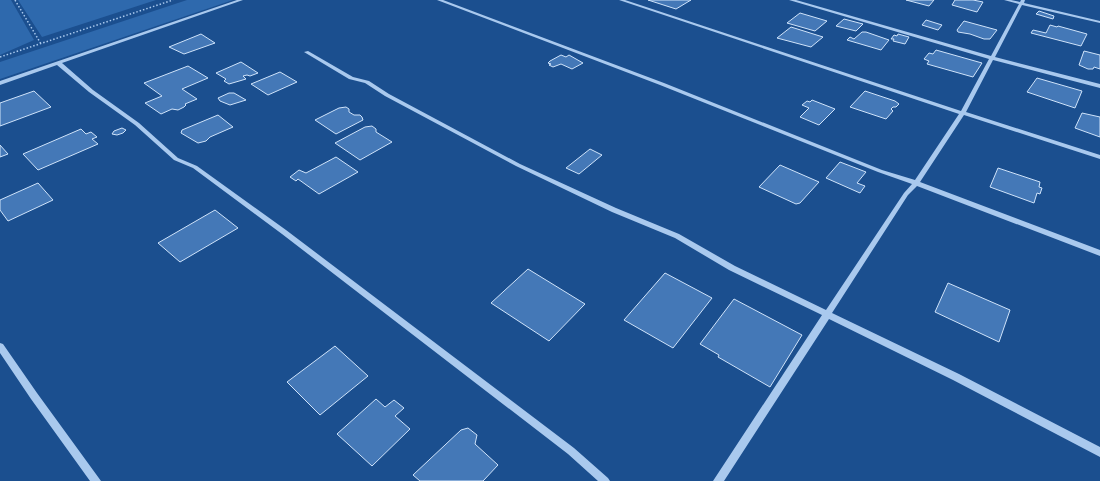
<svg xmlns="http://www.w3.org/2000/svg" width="1100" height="481" font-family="'Work Sans',sans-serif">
<rect width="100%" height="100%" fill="#1b4f8f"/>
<!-- green -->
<path fill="#2e69ad" d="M 0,0 L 11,0 L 34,40 L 0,55 Z
M 18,0 L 156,0 L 42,37 Z
M 187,0 L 233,0 L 0,79 L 0,62 Z"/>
<!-- building -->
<path fill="#4478b7" stroke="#cfe3fa" d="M 648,0 L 691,0 L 676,9 Z
M 906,0 L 934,0 L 929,6 Z
M 955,0 L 973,0 L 983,2 L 977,12 L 952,5 Z
M 1039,11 L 1054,16 L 1053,19 L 1036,14 Z
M 800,13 L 827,21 L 815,31 L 787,23 Z
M 844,19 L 863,24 L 856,31 L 836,26 Z
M 926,20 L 942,25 L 938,30 L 922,25 Z
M 964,21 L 997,30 L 990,39 L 984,39 L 970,34 L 958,32 L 957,30 Z
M 1050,25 L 1057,27 L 1058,26 L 1087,34 L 1081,46 L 1031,33 L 1033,30 L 1046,33 Z
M 791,27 L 823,37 L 811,47 L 777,38 Z
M 862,32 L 866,32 L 889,40 L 881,50 L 847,40 L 850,37 L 854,39 Z
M 201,34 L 215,43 L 184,54 L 169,47 Z
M 898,34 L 909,37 L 905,44 L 893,41 L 894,39 L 891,39 L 894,35 L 897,36 Z
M 936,50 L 982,63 L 973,77 L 927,64 L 929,61 L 924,59 L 929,53 L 933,54 Z
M 1084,51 L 1100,55 L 1100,69 L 1094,67 L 1093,69 L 1088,69 L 1079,65 Z
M 561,55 L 566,57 L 569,55 L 583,63 L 572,69 L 561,64 L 553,67 L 549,65 L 551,64 L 548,63 L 550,61 Z
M 241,62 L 258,73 L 250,76 L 247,75 L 243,76 L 246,79 L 229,84 L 224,81 L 226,79 L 216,73 Z
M 188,66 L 208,78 L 182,89 L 197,99 L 185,104 L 186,105 L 184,107 L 178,110 L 172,109 L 161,114 L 145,103 L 162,96 L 144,83 Z
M 280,72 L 297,82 L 268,95 L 251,84 Z
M 1037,78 L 1082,91 L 1075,108 L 1027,92 Z
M 34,91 L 51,107 L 0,126 L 0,103 Z
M 865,91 L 895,101 L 899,104 L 896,107 L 893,107 L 891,109 L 893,111 L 886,119 L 850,107 Z
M 229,93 L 234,93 L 246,100 L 230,105 L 220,101 L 218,98 Z
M 812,100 L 835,109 L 819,125 L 800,117 L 809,108 L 802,105 L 807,101 L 810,102 Z
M 346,107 L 349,109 L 349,112 L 354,115 L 360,115 L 362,117 L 363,120 L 336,134 L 315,120 L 339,108 Z
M 1082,113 L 1100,117 L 1100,137 L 1075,128 Z
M 218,115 L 233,127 L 210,137 L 206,141 L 198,143 L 181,133 L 182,130 Z
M 372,126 L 376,129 L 376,132 L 392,142 L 360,160 L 335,143 L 365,127 Z
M 122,128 L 126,130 L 123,133 L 117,135 L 112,134 L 114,131 Z
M 81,129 L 86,134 L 91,132 L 97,137 L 92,139 L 98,144 L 38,170 L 23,154 Z
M 0,145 L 8,154 L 0,157 Z
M 590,149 L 602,155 L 579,174 L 566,168 Z
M 336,157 L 358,172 L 319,194 L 298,179 L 296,181 L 290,177 L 299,170 L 306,173 Z
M 840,162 L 866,172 L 857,183 L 865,186 L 860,193 L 826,178 Z
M 780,165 L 819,182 L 800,203 L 796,204 L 759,187 Z
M 998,168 L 1040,182 L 1039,187 L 1042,188 L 1040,194 L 1037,193 L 1034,203 L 990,187 Z
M 38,183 L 53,200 L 8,221 L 0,210 L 0,200 Z
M 215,210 L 238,228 L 180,262 L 158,243 Z
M 528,269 L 585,304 L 549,341 L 491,303 Z
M 665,273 L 712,298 L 673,348 L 624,320 Z
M 948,283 L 1010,310 L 999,342 L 935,312 Z
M 734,299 L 802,335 L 770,387 L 718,357 L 719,355 L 700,344 Z
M 335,346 L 368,376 L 320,415 L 287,382 Z
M 376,399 L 385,407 L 394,400 L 404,408 L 395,416 L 410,429 L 372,466 L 337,434 Z
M 468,428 L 477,435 L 475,444 L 498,465 L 483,481 L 420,481 L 413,475 L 461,430 Z"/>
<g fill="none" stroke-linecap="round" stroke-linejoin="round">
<!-- path -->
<path stroke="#a9c9ee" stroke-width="1.5" stroke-dasharray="1.5 2" stroke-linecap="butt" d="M 15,0 L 41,44
M 0,57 L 173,0"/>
<!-- minor -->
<path fill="#a9c9ee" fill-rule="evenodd" d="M 237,0 L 243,0 L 62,63 L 93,90 L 139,123 L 178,158 L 197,166 L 286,230 L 574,448 L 608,478 L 610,481 L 598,481 L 568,454 L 282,234 L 193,168 L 174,160 L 135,125 L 89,92 L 57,65 L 0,85 L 0,81 Z
M 437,0 L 443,0 L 664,83 L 882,170 L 915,180 L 959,114 L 619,0 L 625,0 L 961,111 L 989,59 L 789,0 L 796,0 L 991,56 L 1019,4 L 1004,0 L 1011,0 L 1020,2 L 1021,0 L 1025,0 L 1024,3 L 1100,21 L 1100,23 L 1022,5 L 995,57 L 1100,84 L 1100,88 L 993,60 L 966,112 L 1100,155 L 1100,159 L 964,115 L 920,182 L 1100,250 L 1100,256 L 917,186 L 908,195 L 832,313 L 959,374 L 1100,447 L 1100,457 L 953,380 L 829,319 L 724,481 L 713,481 L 822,315 L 729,270 L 675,238 L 612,212 L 516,166 L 385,96 L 365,83 L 349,79 L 304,52 L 308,51 L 353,77 L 369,81 L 389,94 L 520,164 L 616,208 L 679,234 L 735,266 L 826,310 L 904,193 L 912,184 L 878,172 L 660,85 Z
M 0,343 L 3,344 L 37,393 L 101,481 L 90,481 L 31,399 L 0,353 Z"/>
</g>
</svg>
